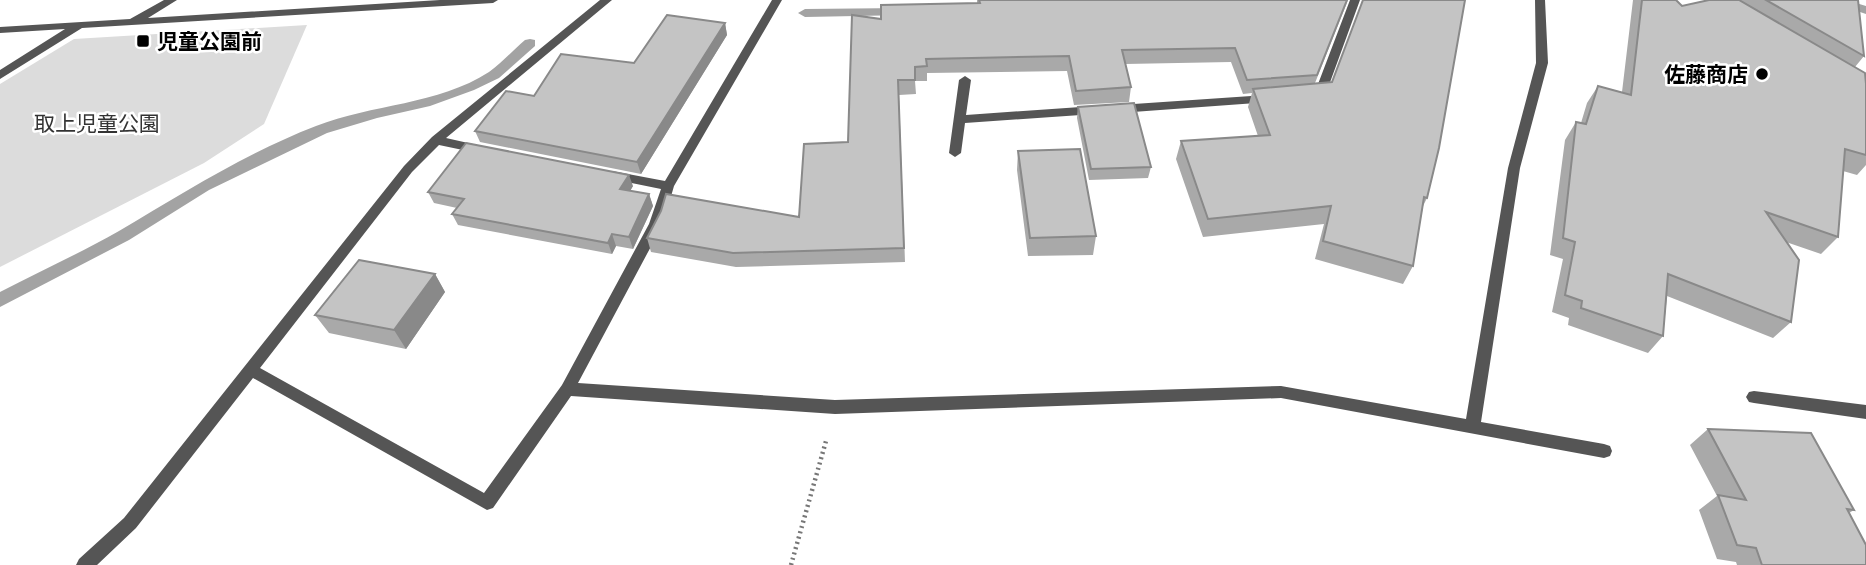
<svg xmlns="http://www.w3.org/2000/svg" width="1866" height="565" font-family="'Space Grotesk','Noto Sans JP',sans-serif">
<rect width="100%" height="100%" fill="#fff"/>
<!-- green -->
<path fill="#dcdcdc" d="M 307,25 L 264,124 L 204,163 L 0,267 L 0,84 L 74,39 Z"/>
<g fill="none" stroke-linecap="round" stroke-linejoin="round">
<!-- stream -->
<path fill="#a3a3a3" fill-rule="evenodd" d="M 1824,0 L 1846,0 L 1866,6 L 1866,14 Z
M 903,8 L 910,12 L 908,15 L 805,17 L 798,13 L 805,9 Z
M 530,39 L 535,40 L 535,46 L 499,78 L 474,90 L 430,106 L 377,118 L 327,133 L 209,190 L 129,240 L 0,307 L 0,292 C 39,272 80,253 119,231 C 183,193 246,153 316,126 C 372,104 438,105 489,72 C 502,63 513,50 525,40 Z"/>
<!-- path -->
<path stroke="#777" stroke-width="4.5" stroke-dasharray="2 3.5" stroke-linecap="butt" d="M 791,565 L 826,441"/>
<!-- street -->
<path fill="#555" fill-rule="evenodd" d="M 164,0 L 177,0 L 148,18 L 440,0 L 498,0 L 493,3 L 82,28 L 0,79 L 0,70 L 65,29 L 0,33 L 0,27 L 130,19 Z
M 600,0 L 612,0 L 446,138 L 486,147 L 488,150 L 486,153 L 482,154 L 439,145 L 412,172 L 260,368 L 484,493 L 562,385 L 649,224 L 661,189 L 607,178 L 606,175 L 607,172 L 612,171 L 665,181 L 772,0 L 782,0 L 674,186 L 663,224 L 578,383 L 835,400 L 1281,386 L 1466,419 L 1508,168 L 1536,63 L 1535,0 L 1545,0 L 1548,63 L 1520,168 L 1481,422 L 1604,444 L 1610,446 L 1612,451 L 1610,456 L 1604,458 L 1281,398 L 835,414 L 571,396 L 493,508 L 487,510 L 253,378 L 136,528 L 97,565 L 76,565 L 79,559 L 124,518 L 404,166 L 432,137 Z
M 1350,0 L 1360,0 L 1325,96 L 1319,100 L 1310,99 L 1308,96 L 1315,92 Z
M 965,76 L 971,80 L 966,115 L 1095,106 L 1101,110 L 1095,114 L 965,123 L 961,153 L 955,157 L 949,153 L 959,80 Z
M 1266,95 L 1270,96 L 1270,102 L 1119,113 L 1113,109 L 1119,105 Z
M 1754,391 L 1866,405 L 1866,419 L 1754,403 L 1749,402 L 1746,397 L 1749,392 Z"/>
</g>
<!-- wall -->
<path fill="#a9a9a9" d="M 977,0 L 1348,0 L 1315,83 L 1427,198 L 1423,206 L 1413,266 L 1403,284 L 1315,259 L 1324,224 L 1203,237 L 1176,159 L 1181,141 L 1258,136 L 1248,107 L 1252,93 L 1243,94 L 1231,62 L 1125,64 L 1131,87 L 1129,102 L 1074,105 L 1067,71 L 927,73 L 927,81 L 915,81 L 916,94 L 899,95 L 905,262 L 736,267 L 651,252 L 647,238 L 799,217 L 848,142 L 881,19 L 977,3 Z
M 1633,0 L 1676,0 L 1682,6 L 1740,0 L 1858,0 L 1864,56 L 1855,67 L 1866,84 L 1866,165 L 1857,175 L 1843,171 L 1838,237 L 1821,254 L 1786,242 L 1791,322 L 1773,338 L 1667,296 L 1663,336 L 1648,353 L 1568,325 L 1569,318 L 1552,312 L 1563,259 L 1550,255 L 1565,140 L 1576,122 L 1581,123 L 1587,103 L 1598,86 L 1622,92 Z
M 725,23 L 727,35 L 641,174 L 480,142 L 475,131 L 534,96 L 634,63 Z
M 1078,107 L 1151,167 L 1148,178 L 1089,180 L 1077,118 Z
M 1018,151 L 1096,236 L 1093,255 L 1028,256 L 1017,170 Z
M 633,186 L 630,191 L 649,194 L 653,206 L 633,249 L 616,246 L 612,254 L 458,225 L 452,214 L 457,208 L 434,203 L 428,192 Z
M 435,274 L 445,292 L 406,349 L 329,333 L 315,315 Z
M 1708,429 L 1854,510 L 1849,513 L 1866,565 L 1737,565 L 1736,562 L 1717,559 L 1699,510 L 1717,496 L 1690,445 Z"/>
<!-- shaded-wall -->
<path fill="#898989" d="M 725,23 L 727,35 L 641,174 L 637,162 Z
M 629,175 L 633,186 L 624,201 L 620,189 Z
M 649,194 L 653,206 L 633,249 L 629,237 Z
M 612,234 L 616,246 L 612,254 L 608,243 Z
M 435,274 L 445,292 L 406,349 L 394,330 Z"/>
<!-- building -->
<path fill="#c4c4c4" stroke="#898989" stroke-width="2" d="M 979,0 L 1347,0 L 1317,75 L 1247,80 L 1235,48 L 1122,50 L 1131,87 L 1076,91 L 1069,56 L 926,59 L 927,66 L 915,67 L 915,80 L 898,80 L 904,248 L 733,253 L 647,238 L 661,211 L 666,194 L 799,217 L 804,144 L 848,142 L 852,15 L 881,19 L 881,5 L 980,3 Z
M 1363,0 L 1465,0 L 1439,148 L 1427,198 L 1424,197 L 1413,266 L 1323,241 L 1331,206 L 1208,219 L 1181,141 L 1270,135 L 1253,89 L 1332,82 Z
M 1642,0 L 1676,0 L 1682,6 L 1709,0 L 1739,0 L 1865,73 L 1866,84 L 1866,155 L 1845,149 L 1838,237 L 1766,212 L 1799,260 L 1791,322 L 1668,274 L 1663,336 L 1581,308 L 1582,301 L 1565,295 L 1575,242 L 1563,238 L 1576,122 L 1586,124 L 1598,86 L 1631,95 Z
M 1766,0 L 1858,0 L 1864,56 Z
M 667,15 L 725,23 L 637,162 L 475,131 L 506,91 L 534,96 L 561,54 L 634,63 Z
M 1134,103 L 1151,167 L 1091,169 L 1078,107 Z
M 466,143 L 629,175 L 620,189 L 649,194 L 629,237 L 612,234 L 608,243 L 452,214 L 464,199 L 428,192 Z
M 1080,149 L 1096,236 L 1030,238 L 1018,151 Z
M 359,260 L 435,274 L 394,330 L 315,315 Z
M 1708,429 L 1811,433 L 1854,510 L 1847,509 L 1866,545 L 1866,565 L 1762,565 L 1756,548 L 1737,545 L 1718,495 L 1746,500 Z"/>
<!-- markers -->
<g fill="#000" stroke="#fff" stroke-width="2.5">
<rect x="136" y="34" width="14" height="14" rx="3.5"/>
<circle cx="1762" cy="74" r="7"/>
</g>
<g text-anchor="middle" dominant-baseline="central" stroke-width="5" stroke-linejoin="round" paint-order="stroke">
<!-- poi labels -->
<g font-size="21" font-weight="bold" fill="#000" stroke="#fff" text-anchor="start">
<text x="157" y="41">児童公園前</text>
<text x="1748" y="74" text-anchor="end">佐藤商店</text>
</g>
<!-- park labels -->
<g font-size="21" fill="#333" stroke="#fff">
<text x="97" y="123">取上児童公園</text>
</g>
</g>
</svg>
